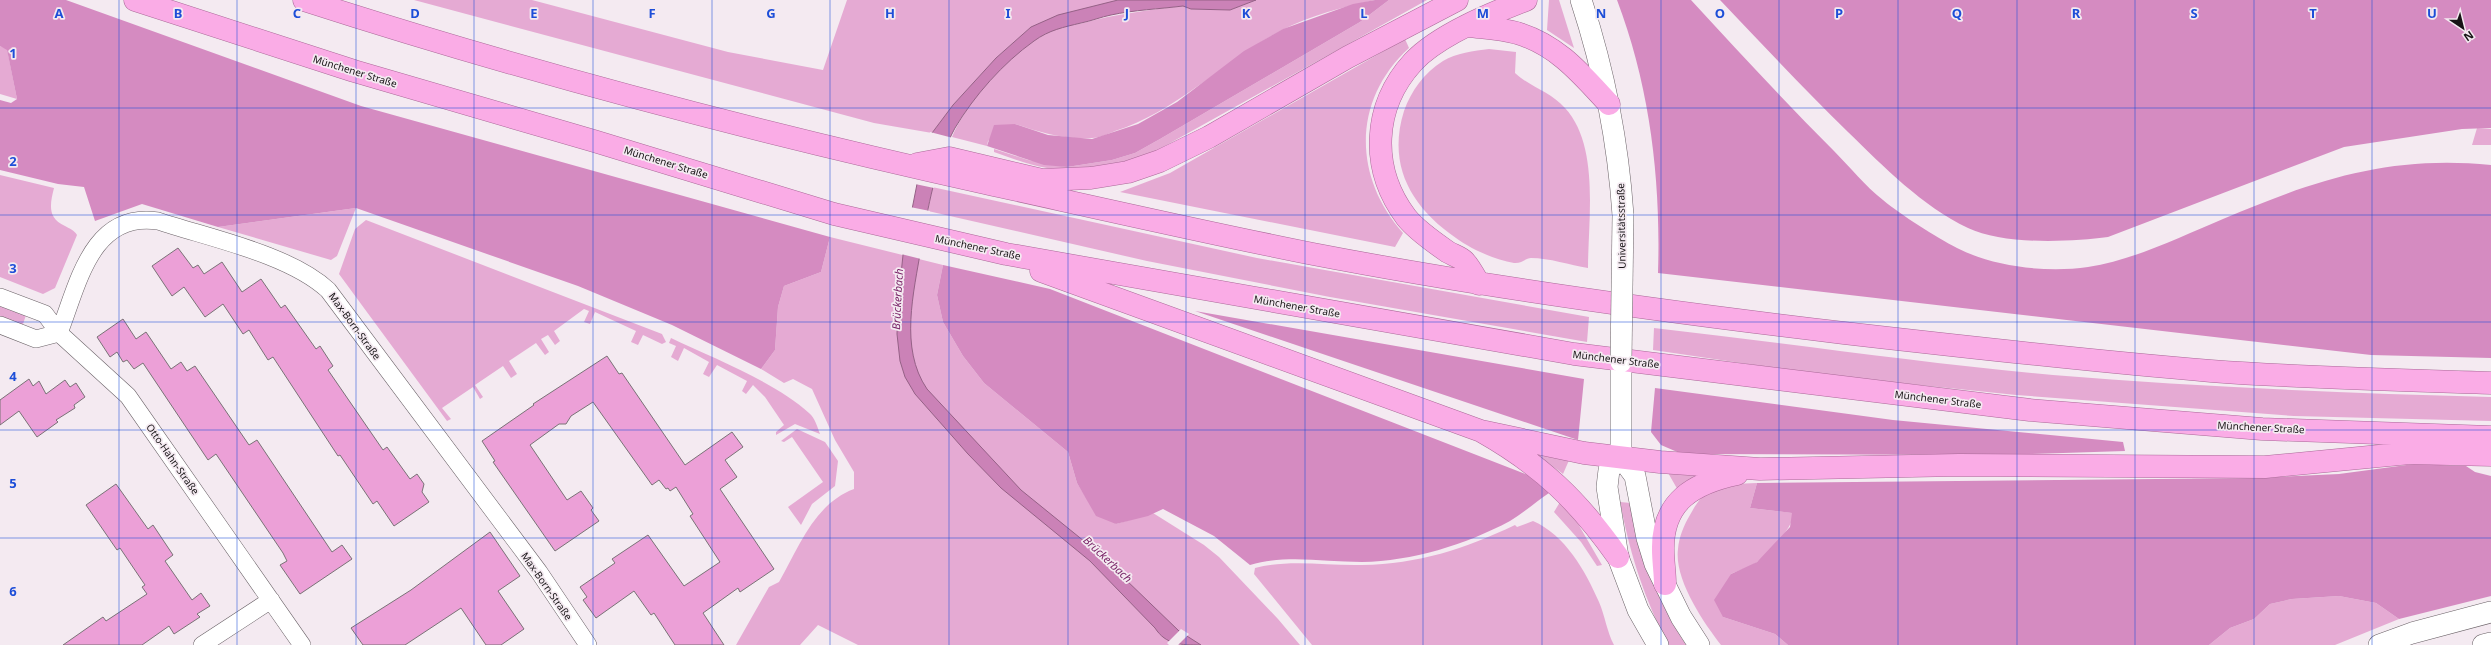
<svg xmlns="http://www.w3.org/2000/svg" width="2491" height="645" font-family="'Noto Sans',sans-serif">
<rect width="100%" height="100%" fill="#f4eaf1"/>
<!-- green -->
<path fill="#e5aad3" d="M 414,0 L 532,0 L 728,52 L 823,70 L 847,0 L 1118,0 L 1031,27 L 996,58 L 953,105 L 932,133 L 874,123 Z
M 1256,0 L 1375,0 C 1346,6 1309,16 1282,30 C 1224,60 1178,111 1115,131 C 1108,134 1099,138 1092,138 C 1065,140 1039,132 1015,124 L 988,141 L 987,146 L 952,137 C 968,98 1018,45 1056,28 C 1065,25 1075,25 1083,23 C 1116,14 1149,10 1183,6 L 1191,9 L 1230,10 Z
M 1389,0 L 1427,0 L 1147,156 C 1116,165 1080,174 1047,168 C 1029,165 1011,158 994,152 L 994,149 L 1028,160 L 1067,167 L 1112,160 L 1135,153 L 1160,139 L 1360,22 Z
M 1549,0 L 1559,0 L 1574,48 L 1547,30 Z
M 1405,39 L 1409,48 C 1352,100 1353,177 1403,233 L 1395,247 L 1120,192 L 1170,173 Z
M 0,46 L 7,49 L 17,99 L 0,94 Z
M 1489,49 L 1516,52 L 1515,73 C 1530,87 1551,92 1565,108 C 1600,146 1588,220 1588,268 C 1570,265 1549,258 1531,258 C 1526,258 1521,264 1514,263 C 1495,260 1471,249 1456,238 C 1411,207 1387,165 1404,111 C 1411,91 1424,73 1443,61 C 1456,53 1474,51 1489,49 Z
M 2477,128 L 2491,129 L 2491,145 L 2472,145 Z
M 0,175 L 54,188 C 50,204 47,218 65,226 C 70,229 74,230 77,235 L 55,288 L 43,294 L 0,277 Z
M 932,187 L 1257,258 L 1589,317 L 1587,342 L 1330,297 L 1147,261 L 928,211 Z
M 356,208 L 337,256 L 331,260 L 218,227 Z
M 366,220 L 662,334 L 666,342 L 662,344 L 643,335 L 638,345 L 631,342 L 636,331 L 595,312 L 590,324 L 584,322 L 589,311 L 584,309 L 554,331 L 560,341 L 555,345 L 548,335 L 541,339 L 549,352 L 545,355 L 536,343 L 509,361 L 517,374 L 511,378 L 503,366 L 475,385 L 483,397 L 480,399 L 473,387 L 442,408 L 451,419 L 447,421 L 339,274 L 355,229 Z
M 830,237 L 943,265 L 937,295 L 943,322 L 963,356 L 984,383 L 1068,452 L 1077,483 L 1085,496 L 1116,524 L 1153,513 L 1204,545 L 1219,557 L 1278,619 L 1300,645 L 858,645 L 818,625 L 800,645 L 736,645 L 769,587 L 779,582 C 799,547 814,504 854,489 L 854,472 L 835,440 L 812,389 L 793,379 L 784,383 L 761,369 L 775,350 L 778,307 L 784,286 L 821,272 Z
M 0,302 L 27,312 L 22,327 L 0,318 Z
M 1654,328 C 1787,343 1919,363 2053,375 C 2198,387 2345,393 2491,397 L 2491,421 L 2294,416 L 2016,395 L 1823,375 L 1653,350 Z
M 671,338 C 713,358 775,382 809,413 C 815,418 817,426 820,434 L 795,424 L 776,435 L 776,432 L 784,425 L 765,397 L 753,385 L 746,394 L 742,391 L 747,381 L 717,365 L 709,377 L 703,374 L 709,362 L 684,348 L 678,361 L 671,357 L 676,346 L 669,343 Z
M 797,429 L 825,442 L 838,461 L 835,486 L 812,504 L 801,525 L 788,507 L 823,482 L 792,437 L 784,442 L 781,441 Z
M 1533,451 L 1570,458 L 1563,474 Z
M 1667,471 L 1699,474 L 1679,492 Z
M 1757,483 L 1750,508 L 1793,513 C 1795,527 1768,553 1757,562 C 1750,567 1739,570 1731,574 L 1723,617 L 1775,634 L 1788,645 L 1721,645 C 1703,622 1674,579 1678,549 C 1679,537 1684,525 1690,515 C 1695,506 1700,497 1709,492 C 1723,483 1741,484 1757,483 Z
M 1560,502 L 1577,522 L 1602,565 L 1597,566 L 1581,542 L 1554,512 Z
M 1620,502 L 1631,503 C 1644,558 1655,597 1686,645 L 1668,645 C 1643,594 1631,558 1620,502 Z
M 1533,521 C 1565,535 1585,570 1599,602 C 1605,616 1607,632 1614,645 L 1312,645 L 1254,574 L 1255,568 C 1290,559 1327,566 1362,565 C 1419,564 1464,549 1515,525 L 1517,527 Z
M 2339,596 L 2376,603 L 2399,619 L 2335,645 L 2209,645 L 2230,628 L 2254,619 L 2270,604 L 2292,599 Z"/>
<!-- forest -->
<path fill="#d58bc1" d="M 0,0 L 66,0 L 361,106 L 830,237 L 821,272 L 784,286 L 778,307 L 775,350 L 761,369 L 672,325 L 578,286 L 356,208 L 218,227 L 142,204 L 95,221 L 84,187 L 58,184 L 0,170 L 0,100 L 11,103 L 17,99 L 7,50 L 0,46 Z
M 1375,0 L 1389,0 L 1360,22 L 1160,139 L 1135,153 L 1112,160 L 1067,167 L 1044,165 L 987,146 L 994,125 L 1015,124 L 1048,135 L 1092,139 L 1138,124 L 1177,102 L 1244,51 L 1283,29 L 1353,4 Z
M 1617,0 L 1691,0 C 1738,51 1785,102 1834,151 C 1850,167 1865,186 1883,200 C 1901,215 1936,237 1957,248 C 1994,267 2047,273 2088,267 C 2134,260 2180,237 2223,219 C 2315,180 2389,155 2491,165 L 2491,358 L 2371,355 L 1658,273 C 1661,180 1650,87 1617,0 Z
M 1720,0 L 2491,0 L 2491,128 L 2462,129 L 2344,147 L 2108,237 C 2070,242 2003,245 1968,228 C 1922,206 1884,167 1848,132 C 1804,89 1762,44 1720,0 Z
M 943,265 L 1050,289 L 1533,477 L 1549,493 C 1536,502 1523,513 1510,521 C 1465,545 1412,561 1362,562 C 1324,562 1287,554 1250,565 L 1214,536 L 1163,509 L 1148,516 L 1116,524 L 1096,516 L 1077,483 L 1068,452 L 984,383 L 963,356 L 943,322 L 937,295 Z
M 1195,311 L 1584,379 L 1578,440 Z
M 1655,388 L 1893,420 L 2123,442 L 2125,451 L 2004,455 L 1682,454 L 1661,445 L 1651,432 Z
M 2414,464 L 2466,466 L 2475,472 L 2491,476 L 2491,596 L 2399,619 L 2376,603 L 2339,596 L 2292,599 L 2270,604 L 2254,619 L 2230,628 L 2209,645 L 1788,645 L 1775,634 L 1723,617 L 1714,600 L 1731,574 L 1757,562 L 1790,527 L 1792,513 L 1750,508 L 1757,483 L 2257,478 L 2339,474 Z"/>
<!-- water -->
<path fill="#cb82b7" stroke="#956186" d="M 1118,0 L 1256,0 L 1230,10 L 1191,9 L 1183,6 C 1159,9 1134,10 1111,15 C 1101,17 1091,21 1081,23 C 1064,27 1049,30 1034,41 C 1003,63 974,96 955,128 C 935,165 928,207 921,248 C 914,292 899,348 927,389 L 1021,490 L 1095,550 L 1179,631 L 1201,645 C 1181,645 1166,645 1155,628 L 1090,561 L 1001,488 L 968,454 L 915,394 L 905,377 L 900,361 L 897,334 L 898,303 L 903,255 L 917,184 L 932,133 L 953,105 L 996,58 L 1031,27 L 1058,15 Z"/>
<!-- pier -->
<path fill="#f4eaf1" d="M 930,132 L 953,138 L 934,188 L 915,184 Z
M 910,207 L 930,211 L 921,259 L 901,254 Z
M 1181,629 L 1189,634 L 1178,645 L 1169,645 L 1167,643 Z"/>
<!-- building -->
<path fill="#eca0d7" stroke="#7a7277" d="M 178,248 L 193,268 L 198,265 L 204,274 L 222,262 L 242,292 L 261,279 L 281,308 L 285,305 L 316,349 L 320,346 L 333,366 L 328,370 L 383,450 L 387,447 L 410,479 L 417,474 L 424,484 L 422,492 L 429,502 L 394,526 L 377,501 L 373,504 L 340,455 L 338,456 L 273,357 L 268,360 L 249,330 L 243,334 L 223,304 L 205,317 L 184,287 L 172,296 L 152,266 Z
M 123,319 L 136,339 L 146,332 L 171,369 L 181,362 L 187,371 L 195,366 L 249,445 L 257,440 L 332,552 L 342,545 L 352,559 L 300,594 L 280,565 L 287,561 L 283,553 L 216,454 L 208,460 L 143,363 L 134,369 L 127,360 L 123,362 L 117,352 L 110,357 L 97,337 Z
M 607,356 L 619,374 L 622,373 L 685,465 L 732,432 L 743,447 L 725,460 L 737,477 L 720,489 L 774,569 L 740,592 L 738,588 L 703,613 L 724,645 L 675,645 L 654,613 L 651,615 L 634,591 L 596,618 L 583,600 L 587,597 L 580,587 L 615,563 L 612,559 L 648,535 L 684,586 L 720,562 L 690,516 L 693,514 L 676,487 L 670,491 L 668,488 L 666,489 L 659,480 L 652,485 L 593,402 L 571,416 L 566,424 L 559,424 L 530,445 L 567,500 L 581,491 L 593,508 L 591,510 L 599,521 L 555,551 L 493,462 L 495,461 L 482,441 L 534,405 L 533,404 Z
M 29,379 L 33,386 L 39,381 L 46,394 L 65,380 L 70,387 L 76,383 L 85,397 L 74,405 L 75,408 L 56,420 L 58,422 L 37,437 L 19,411 L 0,425 L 0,400 Z
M 116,484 L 148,529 L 153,525 L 173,555 L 165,561 L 192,600 L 201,593 L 210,606 L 197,614 L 200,617 L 174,634 L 169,626 L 142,645 L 63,645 L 103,617 L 106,621 L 147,594 L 142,587 L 145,585 L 120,548 L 117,550 L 86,505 Z
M 490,532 L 520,576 L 498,591 L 524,629 L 501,645 L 486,645 L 461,608 L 405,645 L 363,645 L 351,628 L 411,590 Z"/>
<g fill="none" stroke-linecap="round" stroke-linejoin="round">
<!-- minor casing -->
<g stroke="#6b6368" stroke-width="18">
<path id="minor" d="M 0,297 L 45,314 L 59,333 L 128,396 L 302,645
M 0,325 L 36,339 L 59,333
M 59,333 C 78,285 91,211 158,221 C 209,238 289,254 328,290 L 539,572 L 588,645
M 202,645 L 271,600"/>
</g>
<!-- tertiary casing -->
<g stroke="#6b6368" stroke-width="22">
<path id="tertiary" d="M 1581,0 C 1604,70 1618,141 1623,215
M 1621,362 L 1621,457 L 1635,476 L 1647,538 L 1655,564 L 1681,617 L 1699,645
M 1621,457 L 1609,470 L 1607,487 L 1618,557 L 1638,610 L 1658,645
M 2379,645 L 2412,633 L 2491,612
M 2483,645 L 2491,643"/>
</g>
<!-- trunk casing -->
<g stroke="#aa6998" stroke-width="23">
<path id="trunk" d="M 135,0 L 354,71 L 594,141 L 834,214 L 1006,254 L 1574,354 L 2030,410 L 2262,429 L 2491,437
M 304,0 C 527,72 756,132 985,183 C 1094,207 1203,232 1313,254 C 1489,288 1666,312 1844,333 C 1966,347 2089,361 2211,371 C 2304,378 2398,380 2491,383
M 1469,26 C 1485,28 1502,29 1517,33 C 1558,45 1582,75 1609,104
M 917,164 L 949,158 L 1042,180 L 1091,178 L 1128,172 L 1160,161 L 1209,137 L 1348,57 L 1457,0
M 1041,271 L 1481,431 C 1541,465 1578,500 1618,557
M 1479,284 C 1475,277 1470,267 1464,261 C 1460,257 1453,255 1448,252 C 1435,243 1416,230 1406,217 C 1370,169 1372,107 1413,62 C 1438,35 1492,13 1526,0
M 1481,431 L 1584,453 L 1660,462 L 1760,469 L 1959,465 L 2265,467 L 2410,453 L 2491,455
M 1665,584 C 1665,573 1663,561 1663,550 C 1662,501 1694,483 1737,474"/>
</g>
<!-- minor -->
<use href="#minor" stroke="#fff" stroke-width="17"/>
<!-- tertiary -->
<use href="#tertiary" stroke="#fff" stroke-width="21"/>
<!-- trunk -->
<use href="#trunk" stroke="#faace6" stroke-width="22"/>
<!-- tertiary-bridge casing -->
<g stroke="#6b6368" stroke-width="22" stroke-linecap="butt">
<path id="tertiary-bridge" d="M 1621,362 L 1623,215"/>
</g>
<!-- tertiary-bridge -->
<use href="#tertiary-bridge" stroke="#fff" stroke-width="21"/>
</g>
<!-- grid -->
<path fill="none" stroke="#1d4ed8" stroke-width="1" stroke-opacity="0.55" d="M 119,0 L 119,645M 237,0 L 237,645M 356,0 L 356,645M 474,0 L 474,645M 593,0 L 593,645M 712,0 L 712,645M 830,0 L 830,645M 949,0 L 949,645M 1068,0 L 1068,645M 1186,0 L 1186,645M 1305,0 L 1305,645M 1423,0 L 1423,645M 1542,0 L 1542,645M 1661,0 L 1661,645M 1779,0 L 1779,645M 1898,0 L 1898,645M 2017,0 L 2017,645M 2135,0 L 2135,645M 2254,0 L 2254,645M 2372,0 L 2372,645M 0,108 L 2491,108M 0,215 L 2491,215M 0,322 L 2491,322M 0,430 L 2491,430M 0,538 L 2491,538"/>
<g text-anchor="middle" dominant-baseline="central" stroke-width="3.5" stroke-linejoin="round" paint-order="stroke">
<!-- street labels -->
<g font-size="10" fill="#161315" stroke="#f4eaf1">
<text transform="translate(355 71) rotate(17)">Münchener Straße</text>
<text transform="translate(666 162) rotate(17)">Münchener Straße</text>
<text transform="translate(1621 226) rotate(-91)">Universitätsstraße</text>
<text transform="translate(978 247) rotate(12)">Münchener Straße</text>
<text transform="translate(1297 306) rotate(10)">Münchener Straße</text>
<text transform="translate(355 326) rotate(54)">Max-Born-Straße</text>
<text transform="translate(1616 359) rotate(7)">Münchener Straße</text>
<text transform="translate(1938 399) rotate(7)">Münchener Straße</text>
<text transform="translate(2261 427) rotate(3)">Münchener Straße</text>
<text transform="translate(173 459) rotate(55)">Otto-Hahn-Straße</text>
<text transform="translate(547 586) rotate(55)">Max-Born-Straße</text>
</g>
<!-- water labels -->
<g font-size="11" font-style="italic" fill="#792367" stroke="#f4eaf1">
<text transform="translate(897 299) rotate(-87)">Brückerbach</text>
<text transform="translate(1108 559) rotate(43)">Brückerbach</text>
</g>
</g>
<g font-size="13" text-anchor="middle" font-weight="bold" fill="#1d4ed8" stroke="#f4eaf1" stroke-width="3.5" stroke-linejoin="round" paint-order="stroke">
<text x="59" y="18">A</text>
<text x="178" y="18">B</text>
<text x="297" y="18">C</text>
<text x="415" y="18">D</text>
<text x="534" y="18">E</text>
<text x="652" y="18">F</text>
<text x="771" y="18">G</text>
<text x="890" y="18">H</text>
<text x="1008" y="18">I</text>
<text x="1127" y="18">J</text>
<text x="1246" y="18">K</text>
<text x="1364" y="18">L</text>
<text x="1483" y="18">M</text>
<text x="1601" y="18">N</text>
<text x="1720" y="18">O</text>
<text x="1839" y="18">P</text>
<text x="1957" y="18">Q</text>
<text x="2076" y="18">R</text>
<text x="2194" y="18">S</text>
<text x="2313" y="18">T</text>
<text x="2432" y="18">U</text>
<text x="13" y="58">1</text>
<text x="13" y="166">2</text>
<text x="13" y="273">3</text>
<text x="13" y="381">4</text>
<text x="13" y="488">5</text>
<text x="13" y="596">6</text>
</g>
<!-- north arrow -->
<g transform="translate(2463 28) rotate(145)" stroke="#f4eaf1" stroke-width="3" paint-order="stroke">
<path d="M0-3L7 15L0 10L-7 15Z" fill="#161315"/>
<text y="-6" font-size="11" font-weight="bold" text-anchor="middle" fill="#161315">N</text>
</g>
</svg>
